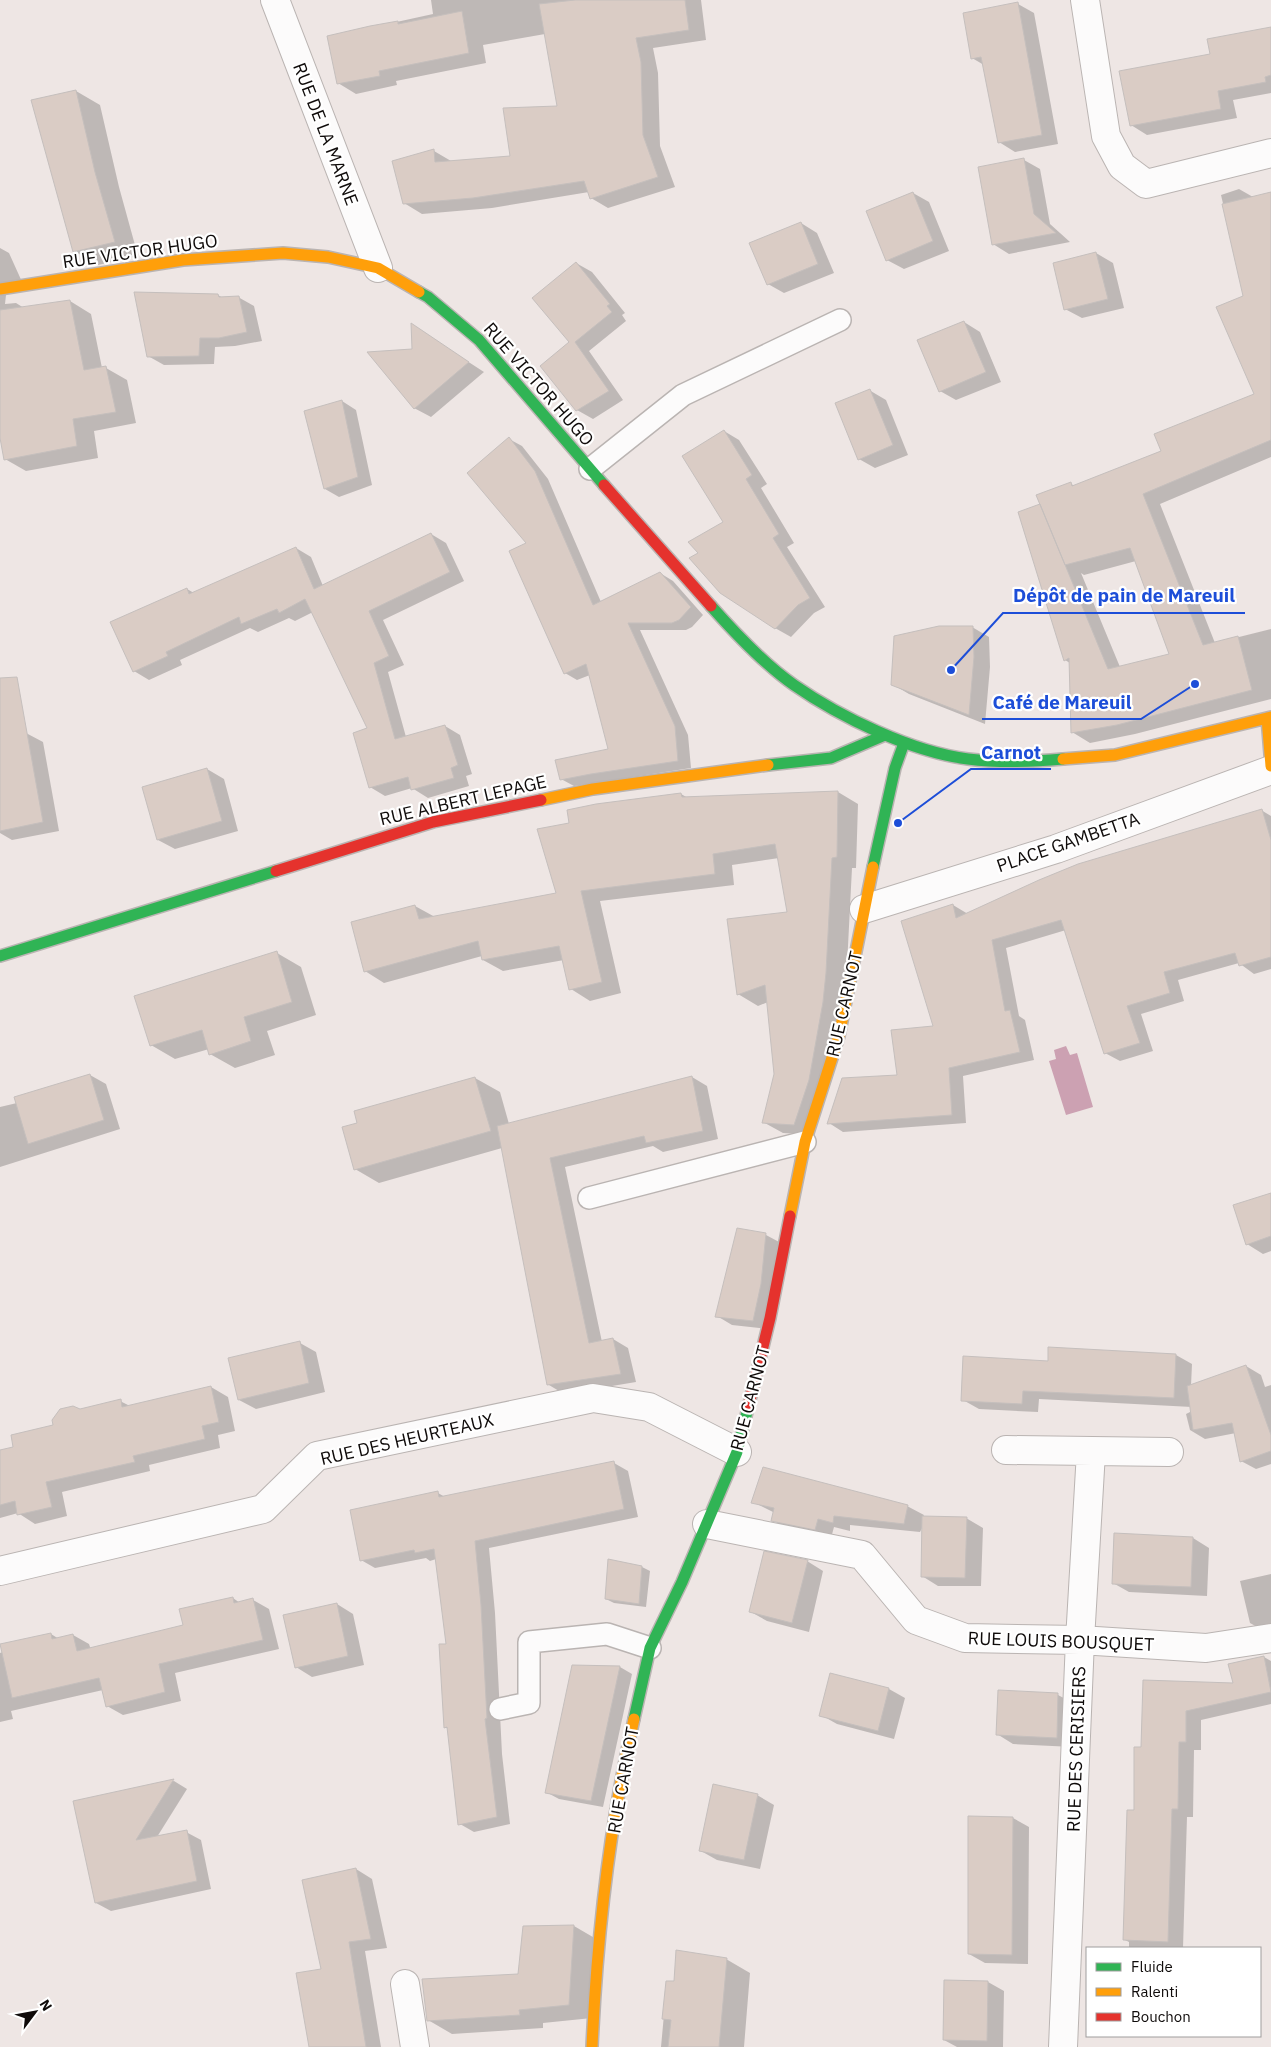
<svg xmlns="http://www.w3.org/2000/svg" width="1271" height="2047" font-family="'IBM Plex Sans',sans-serif">
<rect width="100%" height="100%" fill="#eee6e4"/>
<!-- water -->
<path fill="#cca1b2" d="M 1066,1046 L 1070,1055 L 1077,1053 L 1093,1107 L 1066,1115 L 1049,1061 L 1056,1059 L 1054,1050 Z"/>
<!-- shadow -->
<path fill="#0003" fill-rule="evenodd" d="M 431,0 L 701,0 L 706,40 L 653,48 L 658,73 L 660,146 L 675,187 L 608,208 L 591,198 L 589,192 L 492,208 L 422,214 L 404,203 L 434,151 L 451,161 L 511,157 L 559,108 L 545,34 L 483,45 L 486,63 L 396,81 L 397,85 L 356,94 L 338,83 L 328,37 L 433,14 Z
M 1018,4 L 1034,13 L 1058,144 L 1015,152 L 999,142 L 984,65 L 972,58 Z
M 1271,29 L 1271,93 L 1233,100 L 1237,118 L 1147,135 L 1131,125 L 1212,55 Z
M 76,91 L 100,105 L 119,187 L 138,256 L 98,265 L 74,251 Z
M 1024,160 L 1040,169 L 1050,224 L 1070,242 L 1009,254 L 993,244 Z
M 1239,189 L 1253,197 L 1271,193 L 1271,457 L 1160,504 L 1215,643 L 1271,629 L 1271,699 L 1135,734 L 1090,743 L 1072,732 L 1070,663 L 1065,660 L 1040,505 L 1071,484 L 1075,486 L 1162,451 L 1256,395 L 1245,297 L 1221,195 ZM 1136,561 L 1170,655 L 1120,667 L 1081,573 L 1084,575 Z
M 913,193 L 929,202 L 949,251 L 904,269 L 887,260 Z
M 801,223 L 817,233 L 834,273 L 784,293 L 768,284 Z
M 0,248 L 9,253 L 23,284 L 6,295 L 5,304 L 16,303 L 24,308 L 70,301 L 91,314 L 102,368 L 106,368 L 127,380 L 136,423 L 94,431 L 98,458 L 26,471 L 5,459 L 0,432 Z
M 1096,253 L 1113,263 L 1124,308 L 1082,318 L 1065,309 Z
M 576,263 L 592,272 L 625,313 L 622,315 L 626,321 L 589,351 L 623,400 L 593,419 L 577,410 L 570,342 Z
M 218,295 L 223,298 L 238,297 L 254,306 L 262,341 L 235,346 L 215,347 L 214,364 L 164,365 L 148,356 Z
M 964,322 L 980,332 L 1001,382 L 956,400 L 940,391 Z
M 413,326 L 484,372 L 431,417 L 414,408 Z
M 869,390 L 886,400 L 908,455 L 875,468 L 859,459 Z
M 342,401 L 356,410 L 372,485 L 339,497 L 325,489 Z
M 724,431 L 739,440 L 767,484 L 761,488 L 794,543 L 787,547 L 825,607 L 814,613 L 791,637 L 775,628 L 700,554 L 725,522 Z
M 509,439 L 522,446 L 548,479 L 601,602 L 660,573 L 673,581 L 703,615 L 692,627 L 686,630 L 640,630 L 688,735 L 691,768 L 574,786 L 561,779 L 609,750 L 590,675 L 577,680 L 565,673 L 528,543 Z
M 431,534 L 446,543 L 464,581 L 383,620 L 404,665 L 388,672 L 406,737 L 445,726 L 460,735 L 472,774 L 466,776 L 469,786 L 428,798 L 412,788 L 385,796 L 370,787 L 369,729 L 313,612 L 295,621 L 289,618 L 258,632 L 250,628 L 180,660 L 182,665 L 149,680 L 134,671 L 187,589 L 194,593 L 296,548 L 311,557 L 323,586 Z
M 972,627 L 989,637 L 990,667 L 985,724 L 909,694 L 892,684 Z
M 26,733 L 43,742 L 59,831 L 12,840 L 0,833 L 0,738 Z
M 207,769 L 224,779 L 238,831 L 175,849 L 158,840 Z
M 838,792 L 858,804 L 856,868 L 852,868 L 846,985 L 814,1135 L 783,1133 L 763,1122 L 775,1074 L 768,1002 L 758,1006 L 738,994 L 789,913 L 779,858 L 732,865 L 734,885 L 600,901 L 621,993 L 590,1001 L 571,989 L 564,960 L 503,971 L 483,960 L 482,956 L 384,983 L 365,971 L 415,906 L 435,917 L 558,894 L 571,824 L 681,794 L 688,798 Z
M 1261,810 L 1271,816 L 1271,969 L 1254,974 L 1239,963 L 1178,980 L 1184,1001 L 1141,1014 L 1153,1051 L 1120,1061 L 1105,1053 L 1066,930 L 1006,948 L 1019,1016 L 1025,1020 L 1034,1060 L 963,1076 L 966,1123 L 843,1132 L 829,1123 L 899,1077 L 935,1027 L 953,905 L 968,914 Z
M 277,953 L 301,967 L 316,1015 L 267,1031 L 275,1055 L 235,1068 L 210,1054 L 209,1049 L 175,1059 L 151,1045 Z
M 90,1075 L 106,1084 L 120,1129 L 0,1167 L 0,1107 L 17,1103 Z
M 692,1077 L 707,1086 L 718,1139 L 663,1152 L 653,1146 L 565,1167 L 602,1342 L 613,1339 L 628,1348 L 636,1382 L 564,1394 L 549,1385 L 502,1148 L 379,1183 L 355,1169 L 359,1124 L 475,1078 L 500,1092 L 509,1124 Z
M 1271,1194 L 1271,1251 L 1263,1254 L 1247,1244 Z
M 766,1235 L 781,1243 L 768,1329 L 732,1325 L 717,1316 Z
M 300,1343 L 316,1352 L 325,1392 L 256,1409 L 239,1400 Z
M 1176,1355 L 1192,1364 L 1191,1386 L 1246,1366 L 1261,1375 L 1265,1387 L 1271,1385 L 1271,1464 L 1256,1469 L 1241,1461 L 1236,1433 L 1205,1439 L 1190,1430 L 1186,1414 L 1192,1411 L 1192,1407 L 1039,1399 L 1038,1412 L 979,1409 L 963,1400 L 1049,1362 Z
M 211,1387 L 228,1397 L 235,1431 L 218,1435 L 220,1448 L 149,1465 L 150,1471 L 62,1492 L 67,1516 L 35,1524 L 18,1513 L 0,1518 L 0,1451 L 15,1448 L 80,1410 L 120,1401 L 130,1406 Z
M 614,1463 L 628,1471 L 638,1517 L 489,1548 L 495,1613 L 502,1754 L 510,1824 L 474,1832 L 460,1824 L 448,1729 L 445,1727 L 448,1645 L 436,1559 L 430,1561 L 426,1558 L 375,1568 L 361,1560 L 438,1493 L 445,1497 Z
M 753,1502 L 907,1506 L 924,1515 L 923,1517 L 966,1518 L 983,1528 L 981,1586 L 938,1586 L 922,1576 L 923,1526 L 920,1532 L 850,1525 L 850,1531 L 834,1527 L 831,1538 L 789,1530 L 773,1520 L 775,1513 Z
M 1193,1538 L 1209,1548 L 1207,1596 L 1129,1592 L 1113,1583 Z
M 609,1561 L 642,1567 L 650,1571 L 646,1607 L 614,1603 L 606,1599 Z
M 807,1561 L 823,1571 L 809,1632 L 767,1621 L 751,1612 Z
M 1271,1574 L 1271,1631 L 1266,1632 L 1250,1623 L 1240,1581 Z
M 233,1598 L 240,1603 L 253,1600 L 269,1609 L 279,1649 L 175,1673 L 181,1701 L 123,1715 L 107,1706 L 103,1690 L 11,1711 L 13,1719 L 0,1722 L 0,1653 L 51,1634 L 59,1639 L 73,1635 L 89,1644 L 91,1650 L 184,1626 Z
M 337,1604 L 353,1614 L 364,1665 L 312,1677 L 296,1667 Z
M 1264,1657 L 1271,1661 L 1271,1704 L 1201,1720 L 1201,1750 L 1194,1750 L 1193,1817 L 1187,1817 L 1183,1948 L 1129,1948 L 1129,1942 L 1125,1940 L 1135,1811 L 1142,1748 L 1144,1682 L 1234,1684 Z
M 573,1666 L 620,1667 L 632,1674 L 603,1807 L 559,1799 L 546,1792 Z
M 831,1674 L 889,1689 L 905,1698 L 894,1739 L 837,1724 L 821,1715 Z
M 999,1691 L 1058,1695 L 1075,1704 L 1073,1747 L 1013,1744 L 997,1734 Z
M 174,1781 L 187,1789 L 157,1837 L 186,1832 L 201,1840 L 211,1889 L 111,1911 L 96,1903 L 74,1802 Z
M 757,1795 L 774,1805 L 760,1869 L 717,1860 L 701,1851 Z
M 1013,1818 L 1029,1827 L 1028,1964 L 985,1963 L 969,1954 Z
M 356,1869 L 372,1879 L 387,1948 L 365,1951 L 381,2047 L 310,2047 L 323,1970 Z
M 574,1926 L 598,1940 L 592,2018 L 543,2023 L 543,2028 L 452,2034 L 428,2020 L 519,1975 Z
M 726,1959 L 750,1973 L 744,2047 L 661,2047 L 667,1982 L 675,1982 Z
M 988,1982 L 1004,1991 L 1003,2047 L 957,2047 L 944,2040 Z"/>
<!-- building -->
<path fill="#daccc5" stroke="#c5bfbd" d="M 575,0 L 685,0 L 689,30 L 636,38 L 641,62 L 643,135 L 658,177 L 590,199 L 584,181 L 473,198 L 403,204 L 392,161 L 434,149 L 435,162 L 510,156 L 503,108 L 557,106 L 539,4 Z
M 1018,2 L 1042,135 L 998,143 L 981,57 L 971,59 L 963,13 Z
M 462,11 L 469,53 L 379,71 L 380,76 L 337,84 L 327,36 L 370,26 L 398,21 L 398,24 Z
M 1271,27 L 1271,75 L 1265,77 L 1266,82 L 1218,91 L 1221,109 L 1130,126 L 1119,71 L 1210,54 L 1207,39 Z
M 76,90 L 95,172 L 115,242 L 73,252 L 31,100 Z
M 1024,158 L 1034,214 L 1056,233 L 992,245 L 978,167 Z
M 913,192 L 933,241 L 886,261 L 866,211 Z
M 1271,192 L 1271,440 L 1143,494 L 1203,645 L 1238,636 L 1252,690 L 1117,725 L 1071,733 L 1069,658 L 1064,661 L 1018,512 L 1040,504 L 1108,669 L 1169,654 L 1130,548 L 1065,565 L 1036,495 L 1071,482 L 1072,486 L 1161,451 L 1154,434 L 1254,394 L 1216,307 L 1243,296 L 1222,204 Z
M 801,222 L 818,264 L 767,285 L 749,243 Z
M 1096,252 L 1108,299 L 1064,310 L 1053,263 Z
M 576,262 L 610,304 L 607,306 L 612,312 L 575,342 L 609,391 L 576,411 L 540,366 L 569,342 L 532,298 Z
M 134,292 L 218,294 L 219,297 L 239,296 L 247,332 L 219,338 L 200,338 L 199,356 L 147,357 Z
M 70,300 L 84,370 L 106,366 L 116,412 L 73,419 L 77,446 L 4,460 L 0,438 L 0,310 Z
M 964,321 L 986,372 L 939,392 L 917,340 Z
M 411,323 L 469,362 L 414,409 L 367,352 L 412,349 Z
M 870,389 L 893,445 L 858,460 L 835,403 Z
M 342,400 L 358,477 L 324,489 L 304,411 Z
M 724,430 L 752,475 L 746,479 L 779,534 L 773,538 L 810,598 L 798,605 L 775,629 L 720,593 L 689,558 L 698,553 L 688,542 L 723,522 L 682,456 Z
M 509,437 L 535,471 L 593,605 L 660,572 L 691,607 L 679,620 L 672,623 L 628,623 L 675,726 L 678,761 L 591,774 L 560,780 L 555,760 L 608,749 L 586,664 L 564,674 L 509,551 L 526,543 L 467,473 Z
M 431,533 L 450,572 L 369,611 L 389,656 L 374,663 L 395,739 L 445,725 L 458,765 L 451,768 L 454,778 L 411,790 L 408,777 L 369,788 L 353,733 L 367,728 L 305,599 L 279,613 L 277,609 L 241,624 L 239,617 L 166,652 L 168,656 L 133,672 L 110,622 L 187,588 L 189,594 L 296,547 L 314,589 Z
M 939,626 L 973,626 L 974,657 L 969,715 L 891,685 L 894,636 Z
M 17,677 L 43,822 L 0,831 L 0,678 Z
M 207,768 L 222,821 L 157,840 L 142,787 Z
M 838,791 L 837,857 L 832,858 L 826,973 L 823,1002 L 809,1080 L 794,1125 L 762,1123 L 774,1074 L 765,985 L 737,995 L 727,919 L 787,912 L 775,844 L 713,854 L 715,874 L 581,891 L 602,982 L 569,990 L 559,946 L 482,960 L 478,941 L 364,972 L 351,922 L 415,905 L 419,919 L 556,893 L 537,829 L 569,823 L 567,810 L 596,804 L 681,793 L 682,797 Z
M 1262,809 L 1271,840 L 1271,957 L 1239,966 L 1235,953 L 1164,972 L 1170,993 L 1127,1006 L 1140,1043 L 1104,1054 L 1061,920 L 992,940 L 1005,1011 L 1010,1010 L 1020,1052 L 949,1068 L 952,1115 L 827,1124 L 842,1078 L 897,1075 L 891,1030 L 933,1026 L 901,921 L 953,904 L 956,918 L 1039,880 L 1078,864 Z
M 277,951 L 292,1002 L 244,1017 L 251,1041 L 209,1055 L 202,1030 L 150,1046 L 134,996 Z
M 90,1074 L 104,1120 L 28,1144 L 14,1097 Z
M 692,1076 L 703,1131 L 646,1143 L 644,1136 L 550,1158 L 589,1343 L 613,1338 L 621,1374 L 547,1385 L 497,1126 Z
M 475,1077 L 491,1131 L 354,1170 L 342,1127 L 357,1123 L 354,1111 Z
M 1271,1193 L 1271,1236 L 1246,1245 L 1233,1205 Z
M 737,1228 L 766,1233 L 761,1284 L 753,1321 L 715,1317 Z
M 300,1341 L 309,1383 L 238,1400 L 228,1358 Z
M 1048,1347 L 1176,1354 L 1174,1398 L 1023,1391 L 1022,1404 L 961,1401 L 963,1356 L 1048,1361 Z
M 1246,1365 L 1271,1435 L 1271,1451 L 1240,1462 L 1232,1423 L 1193,1430 L 1187,1386 Z
M 211,1386 L 219,1422 L 202,1426 L 205,1439 L 133,1456 L 135,1462 L 46,1482 L 52,1507 L 17,1515 L 15,1501 L 0,1505 L 0,1450 L 13,1447 L 11,1435 L 53,1425 L 52,1420 L 60,1409 L 73,1406 L 80,1409 L 121,1399 L 122,1407 Z
M 614,1461 L 624,1509 L 475,1541 L 481,1605 L 487,1718 L 485,1719 L 497,1817 L 458,1825 L 447,1727 L 444,1728 L 439,1644 L 446,1644 L 434,1549 L 415,1553 L 414,1550 L 360,1561 L 350,1510 L 438,1491 L 439,1497 Z
M 763,1467 L 908,1505 L 904,1524 L 834,1516 L 833,1523 L 818,1519 L 815,1530 L 771,1521 L 774,1508 L 751,1503 Z
M 922,1516 L 967,1517 L 965,1578 L 921,1577 Z
M 1114,1533 L 1193,1537 L 1191,1587 L 1112,1584 Z
M 764,1551 L 808,1560 L 792,1623 L 749,1612 Z
M 608,1559 L 642,1566 L 639,1604 L 605,1599 Z
M 233,1597 L 234,1603 L 253,1598 L 263,1640 L 159,1664 L 165,1692 L 106,1707 L 99,1678 L 12,1698 L 0,1644 L 51,1633 L 52,1639 L 73,1634 L 77,1651 L 183,1625 L 179,1609 Z
M 337,1603 L 348,1656 L 295,1668 L 283,1615 Z
M 1264,1656 L 1271,1692 L 1186,1711 L 1186,1742 L 1179,1742 L 1178,1809 L 1172,1809 L 1168,1942 L 1123,1940 L 1127,1810 L 1134,1810 L 1134,1747 L 1141,1747 L 1143,1680 L 1233,1683 L 1228,1664 Z
M 572,1665 L 620,1666 L 591,1801 L 545,1793 Z
M 830,1673 L 889,1688 L 878,1731 L 819,1716 Z
M 998,1690 L 1058,1693 L 1057,1738 L 996,1735 Z
M 174,1779 L 136,1840 L 187,1830 L 197,1881 L 95,1903 L 73,1801 Z
M 713,1784 L 758,1794 L 744,1860 L 699,1851 Z
M 968,1816 L 1013,1817 L 1012,1955 L 968,1954 Z
M 356,1868 L 371,1939 L 349,1942 L 366,2047 L 309,2047 L 296,1973 L 321,1969 L 302,1880 Z
M 574,1925 L 569,2005 L 519,2010 L 520,2015 L 427,2021 L 422,1979 L 518,1974 L 523,1926 Z
M 676,1950 L 727,1958 L 719,2047 L 668,2047 L 671,2020 L 662,2019 L 666,1981 L 674,1981 Z
M 944,1980 L 988,1981 L 987,2041 L 943,2040 Z"/>
<g fill="none" stroke-linecap="round" stroke-linejoin="round">
<!-- lane casing -->
<g stroke="#bab4b2" stroke-width="24">
<path id="lane" d="M 590,469 L 683,395 L 840,320
M 589,1198 L 805,1142
M 500,1709 L 529,1703 L 529,1642 L 607,1634 L 650,1648"/>
</g>
<!-- street casing -->
<g stroke="#bab4b2" stroke-width="30">
<path id="street" d="M 275,0 L 378,268
M 1085,0 L 1106,136 L 1122,166 L 1146,184 L 1271,153
M 864,909 L 1056,849 L 1271,770
M 1006,1450 L 1169,1452
M 707,1524 L 862,1555 L 916,1620 L 965,1638 L 1080,1640 L 1206,1648 L 1271,1638
M 0,1571 L 263,1509 L 317,1456 L 593,1398 L 649,1407 L 737,1452
M 405,1984 L 415,2047
M 1063,2047 L 1080,1640 L 1091,1452"/>
</g>
<!-- fast casing -->
<g stroke="#bab4b2" stroke-width="14">
<path id="fast" d="M 419,292 L 428,297 L 479,340 L 604,485
M 711,606 C 734,632 765,665 794,685 C 840,717 912,752 968,759 C 999,763 1031,762 1063,759
M 768,765 L 831,758 L 885,735
M 873,867 L 895,768 L 904,743
M 0,956 L 276,871
M 634,1719 L 650,1648 L 682,1582 L 737,1452 L 748,1408"/>
</g>
<!-- slow casing -->
<g stroke="#bab4b2" stroke-width="14">
<path id="slow" d="M 0,289 L 183,260 L 283,253 L 328,257 L 378,268 L 419,292
M 1267,718 L 1271,766
M 1063,759 L 1115,755 L 1271,717
M 541,800 L 593,789 L 768,765
M 790,1216 L 805,1142 L 839,1036 L 873,867
M 592,2047 C 597,1937 609,1826 634,1719"/>
</g>
<!-- jam casing -->
<g stroke="#bab4b2" stroke-width="14">
<path id="jam" d="M 604,485 L 711,606
M 276,871 L 433,822 L 541,800
M 748,1408 L 770,1318 L 790,1216"/>
</g>
<!-- lane -->
<use href="#lane" stroke="#fcfbfb" stroke-width="21"/>
<!-- street -->
<use href="#street" stroke="#fcfbfb" stroke-width="28"/>
<!-- fast -->
<use href="#fast" stroke="#30b455" stroke-width="11"/>
<!-- slow -->
<use href="#slow" stroke="#ff9f0a" stroke-width="11"/>
<!-- jam -->
<use href="#jam" stroke="#e5322d" stroke-width="11"/>
</g>
<g text-anchor="middle" dominant-baseline="central" stroke-width="4.5" stroke-linejoin="round" paint-order="stroke">
<!-- street labels -->
<g font-size="18" fill="#0f0b0a" stroke="#fff">
<text transform="translate(326 134) rotate(69)">RUE DE LA MARNE</text>
<text transform="translate(140 251) rotate(-8)">RUE VICTOR HUGO</text>
<text transform="translate(539 384) rotate(49)">RUE VICTOR HUGO</text>
<text transform="translate(463 800) rotate(-13)">RUE ALBERT LEPAGE</text>
<text transform="translate(1068 842) rotate(-19)">PLACE GAMBETTA</text>
<text transform="translate(844 1004) rotate(-77)">RUE CARNOT</text>
<text transform="translate(750 1398) rotate(-75)">RUE CARNOT</text>
<text transform="translate(407 1439) rotate(-13)">RUE DES HEURTEAUX</text>
<text transform="translate(1061 1641) rotate(2)">RUE LOUIS BOUSQUET</text>
<text transform="translate(1076 1749) rotate(-88)">RUE DES CERISIERS</text>
<text transform="translate(623 1780) rotate(-80)">RUE CARNOT</text>
</g>
</g>
<!-- callouts -->
<path fill="none" stroke="#1d4ed8" stroke-width="2" d="M951 670L1003 613H1245M1195 684L1141 719H982M898 823L971 769H1051"/>
<g fill="#1d4ed8" stroke="#fff" stroke-width="2">
<circle cx="951" cy="670" r="5"/>
<circle cx="1195" cy="684" r="5"/>
<circle cx="898" cy="823" r="5"/>
</g>
<g font-size="19" text-anchor="middle" font-weight="bold" fill="#1d4ed8" stroke="#fff" stroke-width="4.5" stroke-linejoin="round" paint-order="stroke">
<text x="1124" y="602">Dépôt de pain de Mareuil</text>
<text x="1062" y="709">Café de Mareuil</text>
<text x="1011" y="759">Carnot</text>
</g>
<!-- legend -->
<rect x="1086" y="1947" width="175" height="90" fill="#ffffff" stroke="#9f9d9d"/>
<rect x="1096" y="1963" width="25" height="8" fill="#30b455" stroke="#9f9d9d"/>
<text x="1131" y="1972" font-size="15" fill="#0f0b0a">Fluide</text>
<rect x="1096" y="1988" width="25" height="8" fill="#ff9f0a" stroke="#9f9d9d"/>
<text x="1131" y="1997" font-size="15" fill="#0f0b0a">Ralenti</text>
<rect x="1096" y="2013" width="25" height="8" fill="#e5322d" stroke="#9f9d9d"/>
<text x="1131" y="2022" font-size="15" fill="#0f0b0a">Bouchon</text>
<!-- north arrow -->
<g transform="translate(35 2012) rotate(58)" stroke="#ffffff" stroke-width="4" paint-order="stroke">
<path d="M0-4L9 19L0 12L-9 19Z" fill="#0f0b0a"/>
<text y="-8" font-size="14" font-weight="bold" text-anchor="middle" fill="#0f0b0a">N</text>
</g>
</svg>
